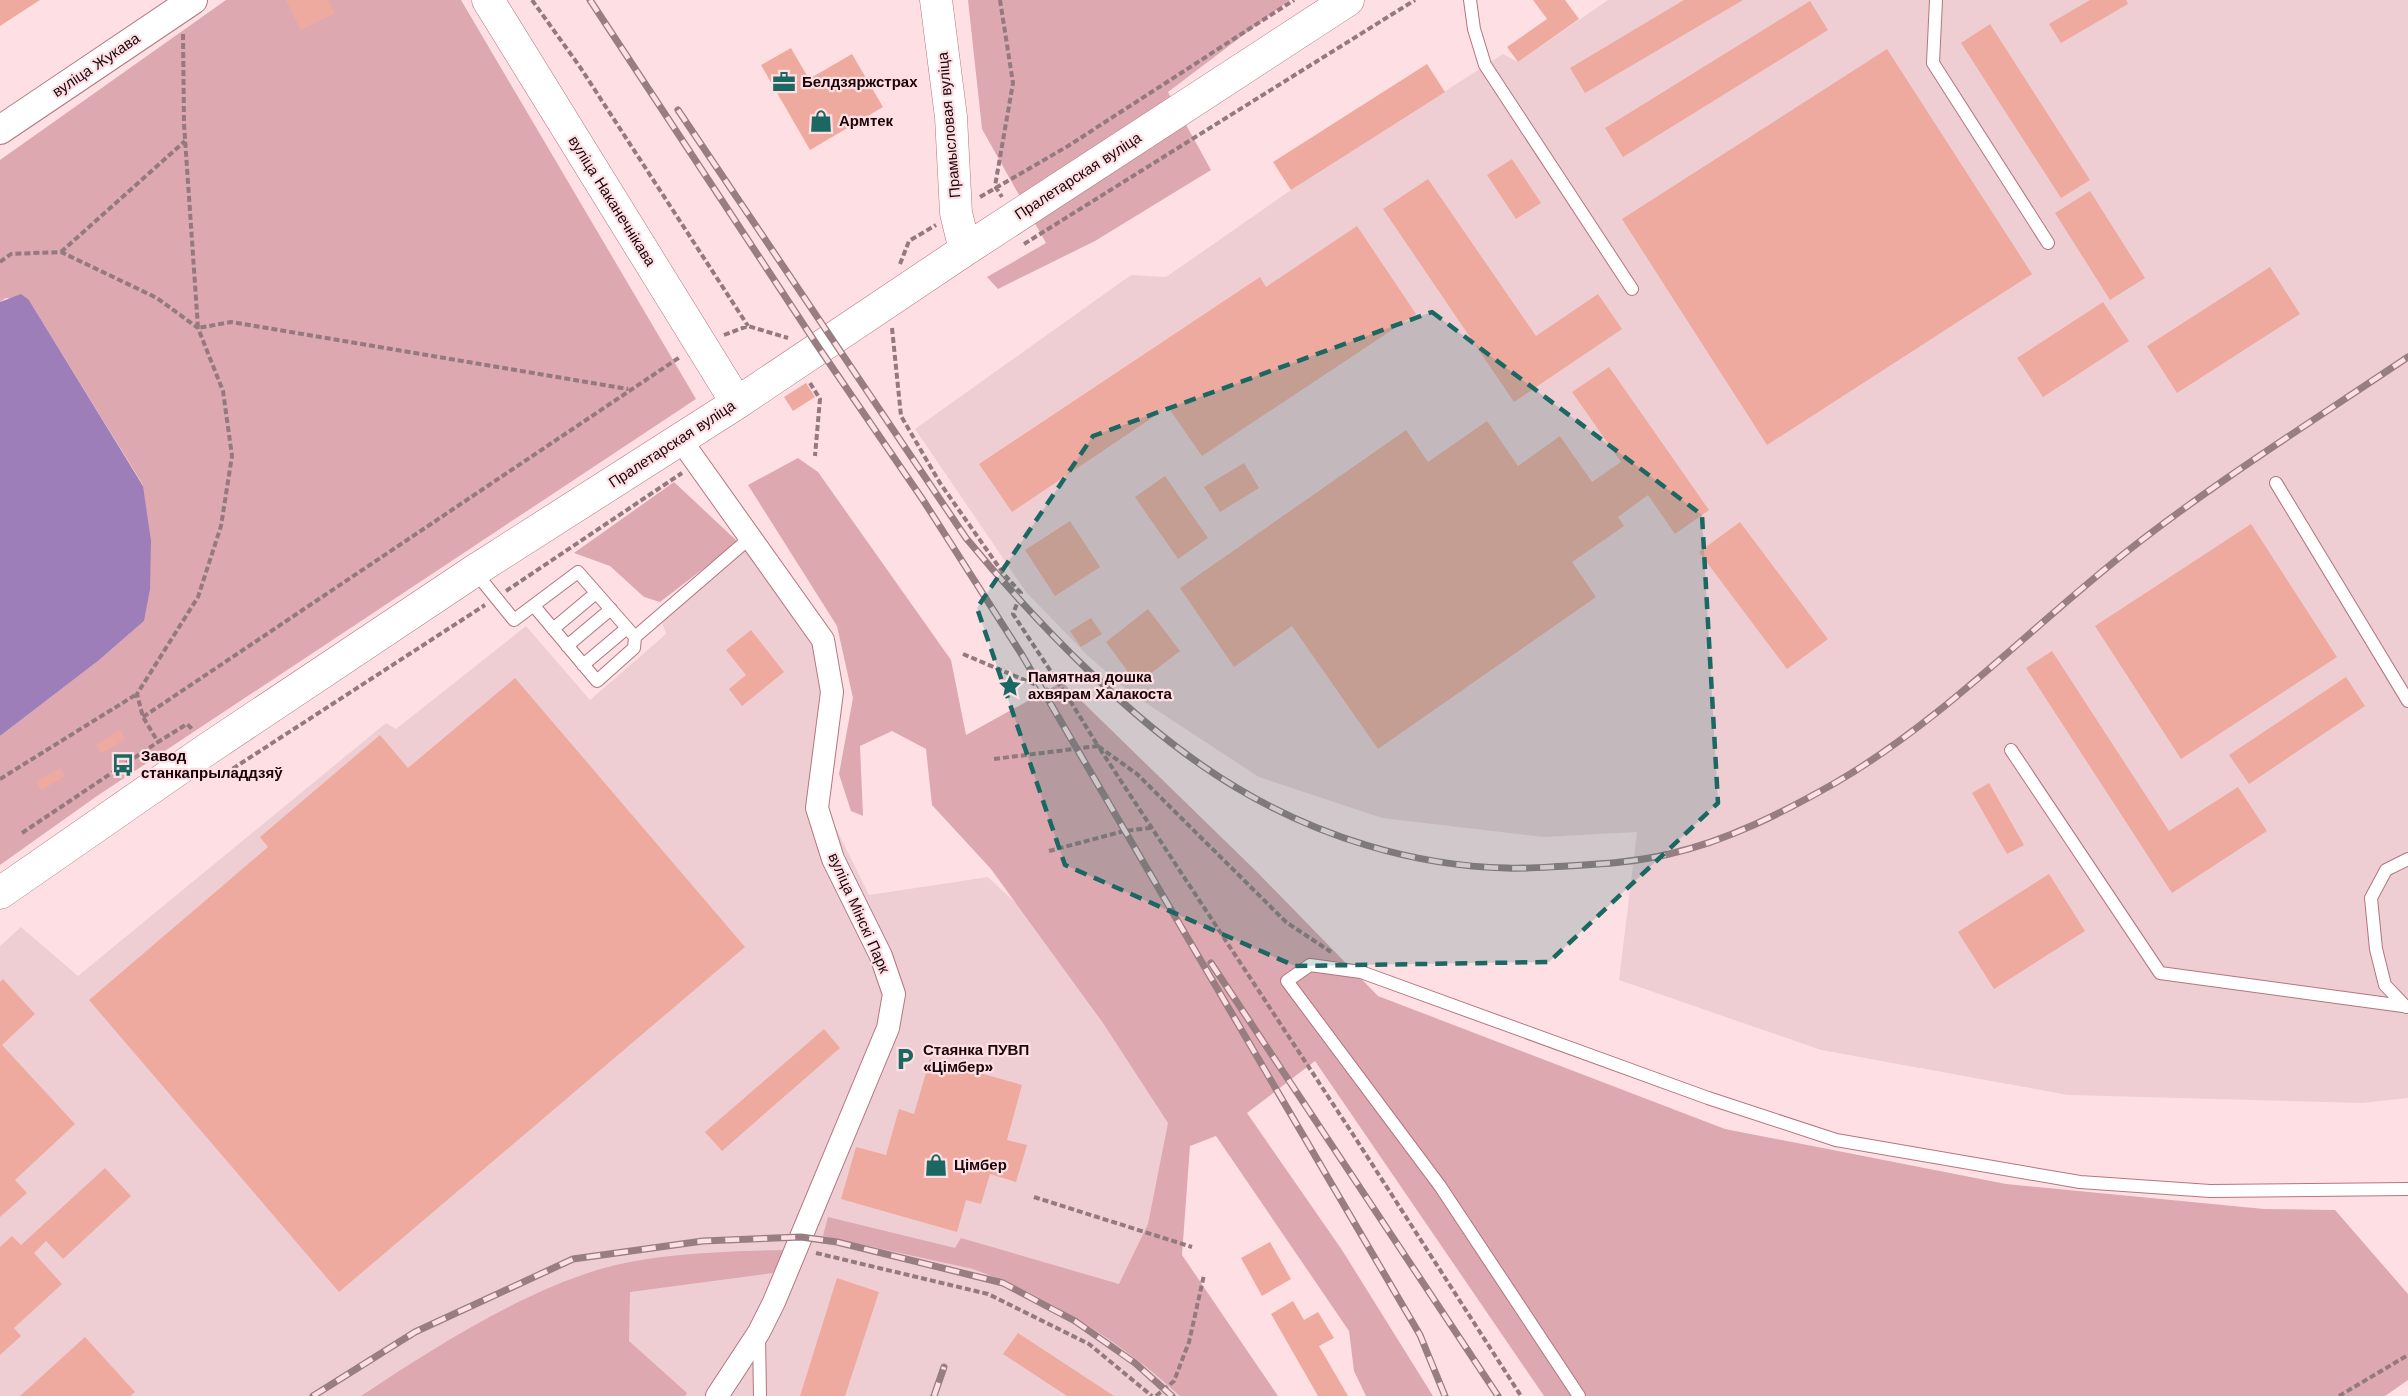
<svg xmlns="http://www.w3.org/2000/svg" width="2408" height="1396" font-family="'Work Sans',sans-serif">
<rect width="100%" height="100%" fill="#fee0e4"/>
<!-- built -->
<path fill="#eeced3" d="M 1608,0 L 2408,0 L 2408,1098 L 2362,1103 L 2068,1095 L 1821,1050 L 1619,980 L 1637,832 L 1544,837 L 1382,818 L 1259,777 L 1132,694 L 1087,655 L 1026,592 L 915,429 L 1131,275 L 1166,277 L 1291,190 L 1503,54 L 1518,62 Z
M 760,534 L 827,625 L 839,688 L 826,808 L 869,895 L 988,877 L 1043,929 L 1179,1115 L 1173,1173 L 1192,1396 L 0,1396 L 0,946 L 21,927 L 78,976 L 386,723 L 396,729 L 526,626 L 590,700 L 666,634 L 662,623 L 712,573 Z"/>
<!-- green -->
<path fill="#dda8b0" d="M 226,0 L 461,0 L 696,399 L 97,796 L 0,865 L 0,736 L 98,661 L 144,621 L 143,485 L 29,300 L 6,298 L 0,302 L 0,160 Z
M 968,0 L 1290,0 L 1168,92 L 1211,170 L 1095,241 L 998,289 L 987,277 L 1046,243 L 982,129 Z
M 798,458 L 818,472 L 951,660 L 966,735 L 1062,682 L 1256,871 L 1378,996 L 1725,1129 L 2006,1184 L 2264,1209 L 2335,1210 L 2408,1294 L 2408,1380 L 2385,1396 L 1544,1396 L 1315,1061 L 1247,1113 L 1342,1250 L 1433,1396 L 1366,1396 L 1354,1371 L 1349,1331 L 1216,1136 L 1190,1146 L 1182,1255 L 1278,1396 L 1180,1396 C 1122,1342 1047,1296 973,1269 L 823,1236 L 828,1217 L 955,1248 L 961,1238 L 1119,1284 L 1148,1224 L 1168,1123 L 1103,1023 L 991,869 L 932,805 L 926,749 L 892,731 L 860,746 L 863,816 L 851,811 L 839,774 L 853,698 L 837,626 L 748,485 Z
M 674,482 L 738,542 L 660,602 L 644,597 L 610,566 L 574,553 Z
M 784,1250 L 773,1273 L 630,1292 L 629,1341 L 687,1393 L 685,1396 L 361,1396 C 435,1347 537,1281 625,1263 C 672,1253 735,1251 784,1250 Z"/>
<!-- water -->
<path fill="#9e7eb9" d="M 21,294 L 29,300 L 143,486 L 151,541 L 150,589 L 144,621 L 98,661 L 0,736 L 0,302 Z"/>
<!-- building -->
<path fill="#efaa9f" d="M 0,0 L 40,0 L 0,26 Z
M 286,0 L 328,0 L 335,13 L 301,30 Z
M 1533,0 L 1565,0 L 1579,19 L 1518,62 L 1507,47 L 1547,19 Z
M 1684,0 L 1743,0 L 1585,93 L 1570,68 Z
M 2090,0 L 2126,0 L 2128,4 L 2061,43 L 2049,24 Z
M 1810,1 L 1828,30 L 1623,157 L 1605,128 Z
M 1990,24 L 2090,180 L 2061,198 L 1961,43 Z
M 791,48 L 809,79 L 852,54 L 883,107 L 810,150 L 761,65 Z
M 1887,49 L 2032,274 L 1767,445 L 1622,219 Z
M 1427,64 L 1445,92 L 1291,190 L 1273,162 Z
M 1512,159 L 1541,203 L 1516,219 L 1487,175 Z
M 1428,179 L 1536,336 L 1598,294 L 1622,329 L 1514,402 L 1383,209 Z
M 2090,191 L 2145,278 L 2110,300 L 2055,213 Z
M 1357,226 L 1416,314 L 1202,456 L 1168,407 L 1012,512 L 979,464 L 1260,277 L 1266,287 Z
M 2270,267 L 2300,314 L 2177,393 L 2147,346 Z
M 2103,302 L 2129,341 L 2043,397 L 2017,358 Z
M 1609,367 L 1709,510 L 1675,534 L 1648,495 L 1618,517 L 1624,526 L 1572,562 L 1596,597 L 1378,749 L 1292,626 L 1234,667 L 1180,588 L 1406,430 L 1428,462 L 1487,421 L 1518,466 L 1560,436 L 1592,482 L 1621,462 L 1572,392 Z
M 806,383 L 815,397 L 793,411 L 784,397 Z
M 1244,463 L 1259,488 L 1220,512 L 1204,487 Z
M 1165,476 L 1208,538 L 1178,559 L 1135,497 Z
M 1070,521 L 1100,567 L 1055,596 L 1025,550 Z
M 1740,522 L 1828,639 L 1787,669 L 1699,552 Z
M 2251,524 L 2337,657 L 2181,759 L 2095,626 Z
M 1148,609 L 1180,651 L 1137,684 L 1106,642 Z
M 1091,618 L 1102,634 L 1081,647 L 1070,631 Z
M 751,630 L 784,672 L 742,706 L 729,689 L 746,675 L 726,650 Z
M 2052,651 L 2169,831 L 2238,787 L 2267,831 L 2172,893 L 2026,668 Z
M 2346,677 L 2365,706 L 2249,784 L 2229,755 Z
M 515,678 L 745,947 L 339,1292 L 89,1000 L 268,847 L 260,837 L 380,735 L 408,768 Z
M 120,730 L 125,739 L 102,753 L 96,745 Z
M 60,768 L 65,776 L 42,790 L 36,782 Z
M 1989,783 L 2024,845 L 2007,854 L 1972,793 Z
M 2049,874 L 2085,931 L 1994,989 L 1958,932 Z
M 3,979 L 35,1014 L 2,1045 L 75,1124 L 15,1180 L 27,1193 L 0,1217 L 0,982 Z
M 824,1029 L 840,1048 L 722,1151 L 705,1132 Z
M 930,1059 L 1022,1085 L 1007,1140 L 1027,1145 L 1016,1182 L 990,1174 L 981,1204 L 966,1200 L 957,1232 L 841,1199 L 856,1147 L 886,1155 L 899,1109 L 914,1114 Z
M 105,1168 L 131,1196 L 63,1259 L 46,1241 L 34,1253 L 62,1284 L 14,1328 L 21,1336 L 0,1355 L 0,1247 L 12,1236 L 21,1245 Z
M 1270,1242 L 1291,1279 L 1262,1296 L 1241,1258 Z
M 837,1278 L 879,1292 L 845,1396 L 800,1396 Z
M 1293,1301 L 1304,1320 L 1318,1312 L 1334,1338 L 1319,1346 L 1348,1396 L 1318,1396 L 1271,1314 Z
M 1018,1333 L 1114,1396 L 1067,1396 L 1003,1354 Z
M 85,1337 L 135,1392 L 130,1396 L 20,1396 Z"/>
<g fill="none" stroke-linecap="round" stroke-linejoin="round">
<!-- service casing -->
<g stroke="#b5747f" stroke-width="14">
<path id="service" d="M 1470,0 L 1474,29 L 1485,65 L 1632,289
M 1936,0 L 1933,63 L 2048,243
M 2276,483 L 2408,701
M 475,572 L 514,620 L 578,572 L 635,637 L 751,537
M 534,606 L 597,681 L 634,648 L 635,637
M 553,629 L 596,593
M 567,646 L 611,609
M 583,665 L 627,628
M 2011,750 L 2160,973 L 2403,1006
M 2406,1007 L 2385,985 L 2376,949 L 2371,898 L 2386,870 L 2408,859
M 759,1336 L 760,1396
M 1579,1396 L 1440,1186 L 1287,981 L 1310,965 L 1361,972 L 1708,1098 L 1836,1140 L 2080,1182 L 2210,1191 L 2408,1189"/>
</g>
<!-- minor casing -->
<g stroke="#b5747f" stroke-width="24">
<path id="minor" d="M 680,439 L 823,640 L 832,692 L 817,808 L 833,859 L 881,956 L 894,994 L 888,1028 L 774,1302 L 759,1332 L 717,1396"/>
</g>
<!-- tertiary casing -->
<g stroke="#b5747f" stroke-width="30">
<path id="tertiary" d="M 0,130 L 193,0"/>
</g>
<!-- secondary casing -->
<g stroke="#b5747f" stroke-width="33">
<path id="secondary" d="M 488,0 L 737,403
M 936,0 L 951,117 L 956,213 L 965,250
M 0,893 L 206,750 L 474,571 L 737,403 L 965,250 L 1348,0"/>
</g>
<!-- path -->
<path stroke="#947a7e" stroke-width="4" stroke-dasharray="6 3" stroke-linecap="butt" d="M 532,0 L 580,67 L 748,326
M 1000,0 L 1013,83 L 995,186 L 1002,197
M 183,34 L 184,124 L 198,328 L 231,322 L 628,389
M 980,197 L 1068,146 L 1294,0
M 1024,244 L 1415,0
M 61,252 L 185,141
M 0,262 L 11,254 L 61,252 L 157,298 L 198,328 L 223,391 L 232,456 L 221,526 L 198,597 L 137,694 L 143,717 L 158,742 L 187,724 L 193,730
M 900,264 L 909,241 L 936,225
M 892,328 L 901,416 L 940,483 L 1003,573 L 1021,593 L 1013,614 L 1069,699
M 724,335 L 748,326 L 788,338
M 810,383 L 820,399 L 815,456
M 506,591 L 682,473
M 963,654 L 1069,699 L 1098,746 L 1137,774 L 1286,922 L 1331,952
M 143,717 L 680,357
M 994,759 L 1098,746 L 1354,1136 L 1521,1396
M 219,770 L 223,775 L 485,605
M 0,779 L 137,694
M 22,833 L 158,742
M 1049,851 L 1124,831 L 1150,828
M 1034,1197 L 1192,1247
M 816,1253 L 988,1294 L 1089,1344 L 1152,1396
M 1156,1396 L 1174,1381 L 1189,1342 L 1204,1275
M 2339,1396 L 2408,1355"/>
<!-- service -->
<use href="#service" stroke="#fff" stroke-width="12"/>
<!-- minor -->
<use href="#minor" stroke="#fff" stroke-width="22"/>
<!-- tertiary -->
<use href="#tertiary" stroke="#fff" stroke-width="28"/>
<!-- secondary -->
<use href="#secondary" stroke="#fff" stroke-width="32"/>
<!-- rail casing -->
<g stroke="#987d81" stroke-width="7">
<path id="rail" d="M 590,0 L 819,348 L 923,500 L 1022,655 L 1420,1335 L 1445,1396
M 678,110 L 966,538 C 1038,625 1139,730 1237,788 C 1317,836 1413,866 1507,868 C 1527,869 1547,867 1567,866 C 1601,864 1636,862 1669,854 C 1727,841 1784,812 1835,783 C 1942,721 2029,629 2125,553 C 2215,482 2313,421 2408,357
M 1211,963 L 1498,1396
M 313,1396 L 415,1332 L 573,1259 L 703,1241 L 801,1237 L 837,1242 L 1003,1283 L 1075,1321 L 1135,1363 L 1172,1396
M 934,1396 L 944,1367"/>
</g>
<!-- rail -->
<use href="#rail" stroke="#fee0e4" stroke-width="4.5" stroke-dasharray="14" stroke-linecap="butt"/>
</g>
<!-- marked area -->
<path fill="#1b6762" fill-opacity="0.2" stroke="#1b6762" stroke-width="4.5" stroke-dasharray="12 8" stroke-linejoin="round" d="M 1432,312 L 1702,515 L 1718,803 L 1549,962 L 1295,966 L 1065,865 L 977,608 L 1093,436 Z"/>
<!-- icons -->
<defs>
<g id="office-bare" transform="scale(1.8)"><path d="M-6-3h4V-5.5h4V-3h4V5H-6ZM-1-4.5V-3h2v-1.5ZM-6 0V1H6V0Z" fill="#1b6762" stroke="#fee0e4" stroke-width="2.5" paint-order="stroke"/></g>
<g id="shop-bare" transform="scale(1.8)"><path d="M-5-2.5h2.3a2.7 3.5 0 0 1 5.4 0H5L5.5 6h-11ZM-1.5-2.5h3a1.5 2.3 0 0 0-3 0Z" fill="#1b6762" stroke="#fee0e4" stroke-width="2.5" paint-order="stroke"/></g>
<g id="sight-bare" transform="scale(1.8)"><path d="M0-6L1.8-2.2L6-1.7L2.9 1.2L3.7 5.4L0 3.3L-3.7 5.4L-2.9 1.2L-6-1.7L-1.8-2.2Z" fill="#1b6762" stroke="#fee0e4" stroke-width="2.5" paint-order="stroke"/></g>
<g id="bus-bare" transform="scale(1.8)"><path d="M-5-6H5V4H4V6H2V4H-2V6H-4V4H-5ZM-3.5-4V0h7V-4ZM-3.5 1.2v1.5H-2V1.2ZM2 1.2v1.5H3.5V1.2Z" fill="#1b6762" stroke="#fee0e4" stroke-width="2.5" paint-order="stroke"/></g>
<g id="parking-bare" transform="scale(1.8)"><path d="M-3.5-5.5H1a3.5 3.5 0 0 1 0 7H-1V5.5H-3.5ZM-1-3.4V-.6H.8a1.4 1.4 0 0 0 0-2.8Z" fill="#1b6762" stroke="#fee0e4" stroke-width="2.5" paint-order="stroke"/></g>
</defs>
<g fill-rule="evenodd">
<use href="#office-bare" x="784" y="82"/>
<use href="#shop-bare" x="821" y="121"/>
<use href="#sight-bare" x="1010" y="686"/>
<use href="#bus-bare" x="123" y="765"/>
<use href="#parking-bare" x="905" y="1059"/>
<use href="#shop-bare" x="936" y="1165"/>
</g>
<g text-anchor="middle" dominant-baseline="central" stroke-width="4.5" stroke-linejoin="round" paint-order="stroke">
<!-- street labels -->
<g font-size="15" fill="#1b0509" stroke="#fee0e4">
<text transform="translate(96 65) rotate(-34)">вуліца Жукава</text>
<text transform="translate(949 125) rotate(-95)">Прамысловая вуліца</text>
<text transform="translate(1078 176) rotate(-33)">Пралетарская вуліца</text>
<text transform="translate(612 201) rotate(58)">вуліца Наканечнікава</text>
<text transform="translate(672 444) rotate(-33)">Пралетарская вуліца</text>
<text transform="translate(859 913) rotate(66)">вуліца Мінскі Парк</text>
</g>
<!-- poi labels -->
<g font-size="15" font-weight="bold" fill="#1b0509" stroke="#fee0e4" text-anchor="start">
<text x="802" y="82">Белдзяржстрах</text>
<text x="839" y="121">Армтек</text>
<text x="1028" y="677">Памятная дошка<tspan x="1028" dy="17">ахвярам Халакоста</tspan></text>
<text x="141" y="756">Завод<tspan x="141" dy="17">станкапрыладдзяў</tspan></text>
<text x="923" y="1050">Стаянка ПУВП<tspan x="923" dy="17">«Цімбер»</tspan></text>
<text x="954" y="1165">Цімбер</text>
</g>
</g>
</svg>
